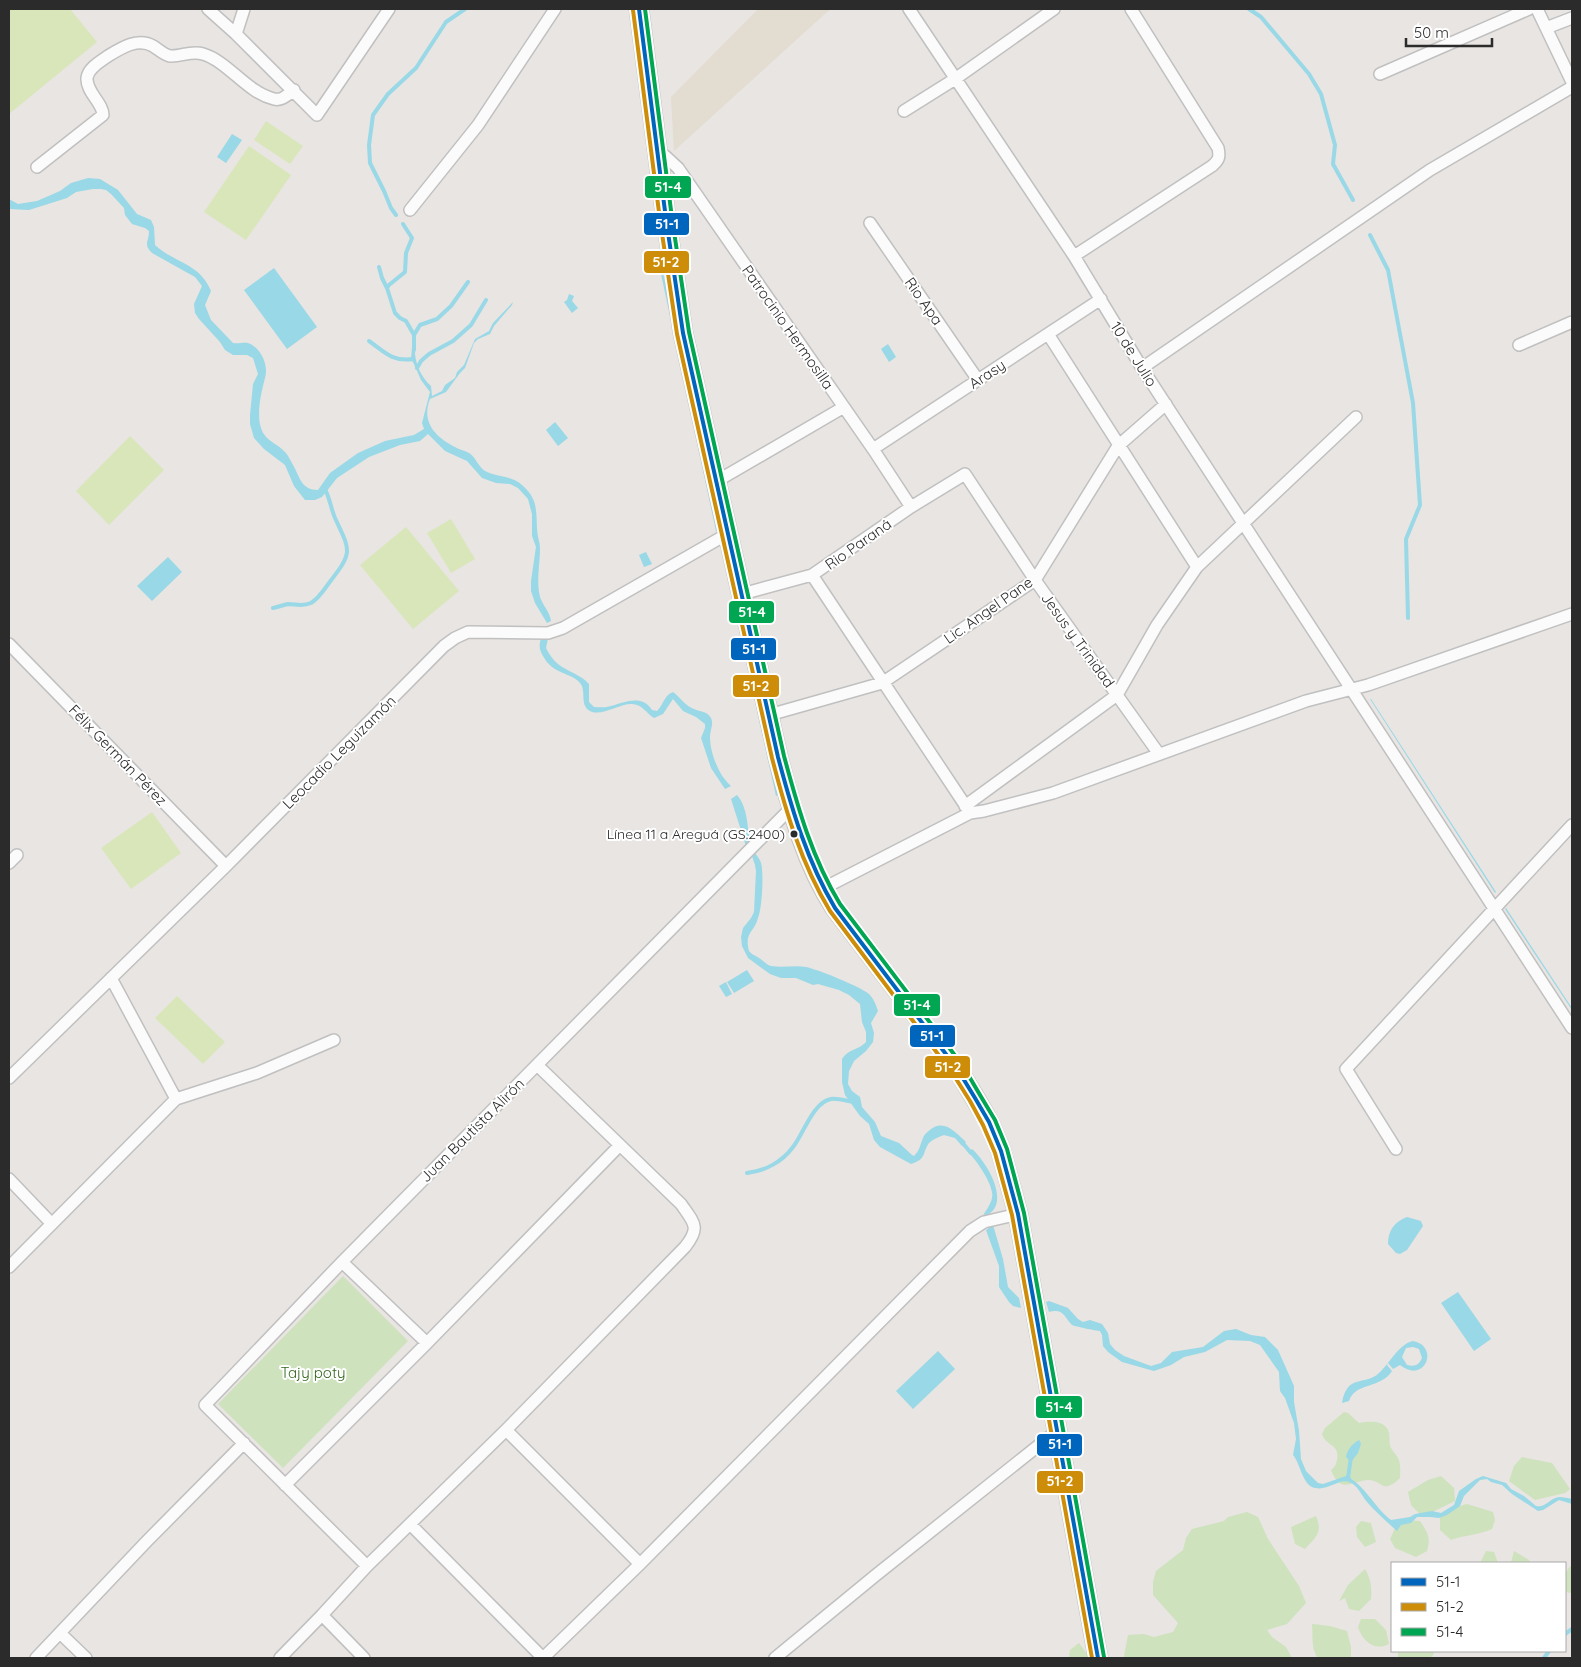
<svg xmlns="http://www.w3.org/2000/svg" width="1581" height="1667" font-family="Quicksand,sans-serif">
<rect width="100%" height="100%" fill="#e8e5e2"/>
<!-- education -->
<path fill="#e3dcd1" d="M 758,9 L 832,9 L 827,12 L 674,151 L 671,97 Z"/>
<!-- green -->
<path fill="#cee2bd" d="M 343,1276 L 408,1341 L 283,1468 L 218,1404 Z
M 1344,1412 L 1348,1413 L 1359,1423 C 1370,1421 1386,1420 1389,1433 C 1390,1437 1389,1442 1390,1445 C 1391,1450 1396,1454 1398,1458 C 1401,1464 1400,1472 1400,1478 C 1381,1496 1383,1479 1367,1480 C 1349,1482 1341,1494 1331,1470 C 1335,1467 1336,1465 1337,1460 C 1340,1443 1326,1447 1322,1434 L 1325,1428 Z
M 1522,1457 L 1552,1463 L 1570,1489 L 1565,1493 L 1535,1500 L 1509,1481 L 1514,1466 Z
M 1441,1476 L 1454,1488 L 1455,1501 L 1428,1514 L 1420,1514 L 1411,1505 L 1408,1492 L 1428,1480 Z
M 1467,1504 L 1493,1512 L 1495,1520 L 1492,1529 C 1479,1535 1464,1535 1451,1540 L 1440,1530 L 1440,1517 L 1449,1509 Z
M 1247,1512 L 1258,1517 L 1268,1539 L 1299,1586 L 1306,1603 L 1287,1624 L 1267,1630 L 1272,1637 L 1286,1647 L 1292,1658 L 1125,1658 L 1124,1656 L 1128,1635 L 1144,1634 L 1154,1637 L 1173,1632 L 1178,1623 L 1153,1595 L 1153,1582 L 1156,1571 L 1183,1550 L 1186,1538 L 1192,1529 L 1224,1521 L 1228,1517 Z
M 1316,1516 C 1323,1533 1316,1537 1305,1549 L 1295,1544 L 1291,1527 Z
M 1406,1520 L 1420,1521 C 1428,1533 1431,1538 1427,1551 L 1416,1557 L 1395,1548 L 1390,1539 L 1397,1524 Z
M 1361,1521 L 1371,1523 L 1376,1542 L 1365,1547 L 1357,1537 L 1356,1527 Z
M 1486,1551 L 1494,1552 L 1498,1563 L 1480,1563 Z
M 1514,1551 L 1529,1560 L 1530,1563 L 1511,1563 Z
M 1572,1565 L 1572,1593 L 1565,1592 C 1565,1581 1563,1572 1572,1565 Z
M 1365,1569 C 1371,1579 1372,1588 1371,1599 L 1359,1611 L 1349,1609 L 1345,1598 L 1339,1601 L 1348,1585 Z
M 1361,1619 L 1375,1619 L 1386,1630 L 1389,1644 C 1374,1652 1362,1640 1358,1627 Z
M 1312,1624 L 1330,1626 L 1347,1631 L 1351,1647 L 1351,1658 L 1318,1658 C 1311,1650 1313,1635 1312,1624 Z
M 1079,1643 L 1090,1658 L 1069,1658 L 1070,1650 Z
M 1398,1651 L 1432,1651 L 1434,1654 L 1430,1658 L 1398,1658 Z"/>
<!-- pitch -->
<path fill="#d9e6ba" d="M 9,9 L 70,9 L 97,42 L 9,114 Z
M 266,121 L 303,146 L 290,164 L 254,140 Z
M 249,146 L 291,175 L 246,240 L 204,212 Z
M 130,436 L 164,470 L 109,525 L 76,491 Z
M 451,519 L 475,559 L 451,573 L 427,533 Z
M 406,527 L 459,591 L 413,629 L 360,565 Z
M 152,812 L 181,853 L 131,889 L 101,848 Z
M 177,996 L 225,1042 L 203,1064 L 155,1018 Z"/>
<!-- water -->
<path fill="#99d8e6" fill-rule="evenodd" d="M 232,134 L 242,140 L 226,163 L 217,157 Z
M 88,178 L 100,179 L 118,190 L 137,214 L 151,220 L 154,227 L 155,245 C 174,263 200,263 211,291 L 205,305 L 211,320 L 233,343 C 238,344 244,342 248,343 C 259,347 266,360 266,371 C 266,376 264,381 263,386 C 260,398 257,416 261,428 C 265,441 277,443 285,452 C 288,455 291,461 293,465 C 300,477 301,490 318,490 L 330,473 L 358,453 L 385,441 L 414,435 L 424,429 L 422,423 L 430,392 L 421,380 L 414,364 L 411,359 L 412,347 L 415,348 C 414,362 421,377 431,386 L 432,396 L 442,391 L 445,385 L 455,378 L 457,372 L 464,365 L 475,339 L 489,331 L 493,323 L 513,302 L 512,305 L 494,326 L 490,334 L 478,339 L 474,343 L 465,368 L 460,373 L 446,392 L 430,399 C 421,422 435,437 455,447 C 459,450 464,450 469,453 C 477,458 478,468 487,472 C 498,477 513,476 522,485 C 538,499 536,510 537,529 C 537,536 540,542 540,548 C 540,565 536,580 540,597 C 543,606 550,612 551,621 L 547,623 L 535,603 L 531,591 L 531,581 L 536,547 L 532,536 L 532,514 L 528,499 L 518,488 L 510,484 L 496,483 L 482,478 L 467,461 L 445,451 L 428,434 L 420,441 L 400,445 L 369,457 L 337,478 L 322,497 L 315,500 L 305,500 L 294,486 L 285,465 L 264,449 L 254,438 L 250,424 L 250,415 L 253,384 L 258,374 L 253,358 L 247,355 L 233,355 L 225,350 L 220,342 L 199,319 L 195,313 L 194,304 L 202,286 L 195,277 L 152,253 C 143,244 149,242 149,231 L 145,228 L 132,224 L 125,215 L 124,208 L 111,194 L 106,190 L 101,189 L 93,189 L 76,192 L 67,198 L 29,210 L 9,209 L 9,199 L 18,204 L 37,201 L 60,191 L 71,183 Z
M 274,268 L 317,327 L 287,349 L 244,290 Z
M 663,273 L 719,530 L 716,531 L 661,274 Z
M 569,294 L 574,296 L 572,301 L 578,308 L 572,313 L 564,302 L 567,300 Z
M 888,344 L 896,357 L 889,362 L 881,349 Z
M 555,422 L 568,438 L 558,446 L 546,430 Z
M 721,548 L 722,548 L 778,795 L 776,796 Z
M 646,552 L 652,564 L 644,567 L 639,555 Z
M 168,557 L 182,572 L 152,601 L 137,586 Z
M 541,638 L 548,638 L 546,648 C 549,654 553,660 558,664 C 568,672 580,674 589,684 L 589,702 L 594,707 C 600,707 605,708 611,706 C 625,702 642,694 652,710 L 657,711 C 663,706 664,695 673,692 C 680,697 685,706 694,709 C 700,712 707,711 711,718 C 714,724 710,730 710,737 C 710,753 719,776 731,786 L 725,789 L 711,768 L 701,738 L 705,728 L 705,724 L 696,717 L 683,711 L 673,699 L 663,714 L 654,718 C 646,713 642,704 632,704 C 621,703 601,717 590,711 C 579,705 587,691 580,683 C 571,672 553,675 543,656 C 539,649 539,646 541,638 Z
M 1370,699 L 1371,699 L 1496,892 L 1495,893 Z
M 737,795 C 748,808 747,826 750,841 L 746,846 L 731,799 Z
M 755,853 C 757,856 760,859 761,863 C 764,873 762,909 758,918 C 754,933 744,932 749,951 C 752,955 755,955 759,958 C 763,960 766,965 771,966 C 783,968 795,965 806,967 C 817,969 861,987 869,994 C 874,999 876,1005 878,1011 L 871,1023 L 874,1033 L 873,1042 L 866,1051 L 854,1061 L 849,1071 L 848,1084 L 852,1091 L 860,1097 L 862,1107 L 875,1122 L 881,1136 L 899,1143 L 912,1155 L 914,1156 C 920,1150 920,1145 923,1138 C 925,1133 928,1132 931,1129 C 945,1119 956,1133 966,1142 L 962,1146 L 955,1138 L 944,1135 C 939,1137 933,1139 929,1143 C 922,1153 927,1159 911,1164 L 880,1147 L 874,1140 L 869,1124 L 860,1116 L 845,1095 L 842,1082 L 842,1059 C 848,1049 859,1050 866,1042 L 866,1032 L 862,1022 L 860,1004 L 849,995 L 839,990 L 818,984 L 813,985 L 796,978 L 781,978 L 770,974 L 748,958 L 742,946 L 741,937 L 743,928 L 751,918 L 754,912 L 756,871 L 755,865 L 752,856 Z
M 1506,908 L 1572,1008 L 1572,1010 L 1505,909 Z
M 747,970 L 754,981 L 734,993 L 727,982 Z
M 726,982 L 732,994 L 726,997 L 719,986 Z
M 972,1149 C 988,1163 1014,1208 982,1217 C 986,1210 994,1201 992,1192 C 990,1180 977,1161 968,1152 Z
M 1407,1217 L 1421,1221 L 1423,1226 L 1407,1250 L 1400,1254 L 1396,1253 L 1388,1244 C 1388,1231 1394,1222 1407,1217 Z
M 993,1225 L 1003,1259 L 1008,1287 L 1019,1298 L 1021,1308 L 1013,1306 L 1009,1302 L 999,1287 L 999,1266 L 986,1230 Z
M 1458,1292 L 1491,1339 L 1474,1351 L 1441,1303 Z
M 1049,1301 L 1068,1308 L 1078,1319 L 1083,1322 L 1090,1320 L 1102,1324 L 1108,1333 L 1110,1344 L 1115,1350 L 1124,1356 L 1151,1366 L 1161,1363 L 1172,1352 L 1203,1347 L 1224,1331 L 1236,1329 L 1251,1335 L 1265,1337 L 1278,1350 L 1294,1386 L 1294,1402 L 1299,1431 L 1301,1459 L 1306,1471 L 1318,1483 L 1323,1484 L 1346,1476 C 1365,1485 1374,1507 1391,1520 L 1410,1517 L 1415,1514 L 1432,1511 L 1441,1513 L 1454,1505 L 1459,1491 L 1476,1479 L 1483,1476 L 1506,1483 L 1511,1489 L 1524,1496 L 1536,1506 C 1546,1508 1550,1498 1559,1497 C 1563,1497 1568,1498 1572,1499 L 1572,1504 L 1559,1500 L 1543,1510 L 1538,1511 L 1512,1494 L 1502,1485 L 1491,1482 L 1487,1479 L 1480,1480 L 1464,1496 L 1460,1506 L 1447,1515 L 1439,1518 L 1430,1517 L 1417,1517 L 1411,1523 L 1401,1525 L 1397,1531 C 1387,1522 1376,1512 1367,1502 C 1361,1495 1358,1485 1349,1482 C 1339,1478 1326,1493 1312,1487 C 1302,1482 1300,1463 1293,1455 L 1296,1439 L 1294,1423 L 1285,1398 L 1280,1391 L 1279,1372 L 1260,1345 L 1250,1341 L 1227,1340 L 1205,1352 L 1184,1357 L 1171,1365 L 1154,1371 L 1122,1362 L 1108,1352 L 1103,1346 L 1102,1335 L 1100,1331 C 1097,1331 1073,1326 1072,1325 C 1064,1317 1064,1308 1049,1312 L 1046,1302 Z
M 1413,1341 C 1440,1346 1425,1385 1400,1365 L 1393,1369 L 1388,1363 L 1387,1365 L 1392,1371 C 1381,1389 1355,1382 1349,1401 L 1342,1403 C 1347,1373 1366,1386 1379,1373 C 1389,1364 1399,1344 1413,1341 ZM 1413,1347 L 1419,1349 L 1422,1358 C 1419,1365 1415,1367 1407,1365 L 1402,1357 L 1406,1348 Z
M 938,1351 L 955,1369 L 913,1409 L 896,1391 Z
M 1359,1440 L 1361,1444 L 1358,1453 L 1351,1462 L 1346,1457 C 1347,1450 1353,1443 1359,1440 Z"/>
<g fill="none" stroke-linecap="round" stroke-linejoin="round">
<!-- stream -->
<path stroke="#99d8e6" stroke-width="4" d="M 1249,9 L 1261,17 L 1309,74 L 1321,94 L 1335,145 L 1333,164 L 1353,200
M 396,215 L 391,208 L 384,191 L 370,163 L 369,145 L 373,115 L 388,94 L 416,68 L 446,22 L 465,9
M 403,224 L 412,238 L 406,253 L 405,272 L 389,285 L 387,288 L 395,313 L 400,318 L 406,321 L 414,335 L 414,350
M 1370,235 L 1388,270 L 1413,403 L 1420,505 L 1406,539 L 1408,618
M 379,267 L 382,278 L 387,288
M 414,335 L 420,325 L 437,319 L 451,306 L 468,282
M 369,341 C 385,352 392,362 413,359
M 417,368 L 421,361 L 429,354 L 453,341 L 471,325 L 486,300
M 273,608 C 278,607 283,605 288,604 C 296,604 302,607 311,603 C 319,598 323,591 329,583 C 353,552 351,552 335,518 C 331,509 330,499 325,489
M 961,1141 L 971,1153
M 747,1173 C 765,1171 782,1162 793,1147 C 803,1135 813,1102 831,1099 C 837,1098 847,1101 854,1102
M 1349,1479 L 1348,1478 L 1351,1457
M 1565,1634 L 1572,1629
M 1544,1658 L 1549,1651"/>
<!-- minor casing -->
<g stroke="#c1c0c0" stroke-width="14">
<path id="minor" d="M 208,9 L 236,34 L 317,115 L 389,9
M 909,9 L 1074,256 L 1142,368 L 1572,1028
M 1537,9 L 1572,82
M 1546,28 L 1572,18
M 236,34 L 244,9
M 1380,74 L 1529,9
M 904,111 L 955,79 L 1054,9
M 658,153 L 665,156 L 678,168 L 873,449 L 911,507
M 37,167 L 103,115 C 103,103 86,92 87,78 C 88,68 101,61 108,56 C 121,48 138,37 153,46 C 158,49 164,55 170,56 C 181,57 191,50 203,54 C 229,62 246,92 274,99 C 282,101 287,95 294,90
M 410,210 L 478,125 L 555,9
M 870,223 L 978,380
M 1074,256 L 1212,166 C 1219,160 1220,157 1218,148 L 1131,9
M 1048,334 L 1197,567
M 1519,345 L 1572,322
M 1142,368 L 1430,170 L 1572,87
M 873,449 L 1101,299
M 717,481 L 844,407
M 812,575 L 969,811
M 742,594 L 812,575 L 911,507 L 965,474 L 1035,580 L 1159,754
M 9,644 L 226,866
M 769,715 L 882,683 L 1035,580 L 1118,446 L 1166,404
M 965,806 L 1117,695 L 1157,625 L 1197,567 L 1356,417
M 9,863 L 17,855
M 822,889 L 970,813 L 984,811 L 1053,793 L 1306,701 L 1368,685 L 1572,614
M 111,978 L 176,1099
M 9,1078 L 226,866 L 444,646 L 455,638 L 468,632 L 548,633 L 563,628 L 729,533
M 1396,1149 L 1346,1069 L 1572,825
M 9,1179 L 52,1224
M 342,1262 L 427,1343
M 9,1267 L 176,1099 L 257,1073 L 334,1040
M 506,1430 L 640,1564
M 285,1485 L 427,1343 L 619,1146
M 410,1524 L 543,1658
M 367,1566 L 205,1405 L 342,1262 L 791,808
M 322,1615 L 364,1658
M 61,1634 L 86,1658
M 36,1658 L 147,1541 L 244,1443
M 280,1658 L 322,1615 L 367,1566 L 506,1430 L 685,1247 C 701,1227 694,1223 681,1204 L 537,1065
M 543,1658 L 640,1564 L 970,1231 L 984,1222 L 1018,1214
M 775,1658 L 876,1575 L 1058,1430"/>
</g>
<!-- primary casing -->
<g stroke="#c5c3c2" stroke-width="21">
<path id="primary" d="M 639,9 L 666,219 L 683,333 L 778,757 C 792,810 805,862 835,908 L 958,1070 L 975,1098 L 989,1122 L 1001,1151 L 1018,1214 L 1098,1658"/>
</g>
<!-- minor -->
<use href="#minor" stroke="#fcfbfb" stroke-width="11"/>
<!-- primary -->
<use href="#primary" stroke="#e5e1d5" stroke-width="19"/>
<!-- bus-1 casing -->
<g stroke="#fff" stroke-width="8">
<path id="bus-1" d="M 639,9 L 666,219 L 683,333 L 778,757 C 792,810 807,861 835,908 L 958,1070 L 975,1098 L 989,1122 L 1001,1151 L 1018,1214 L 1098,1658"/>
</g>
<!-- bus-2 casing -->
<g stroke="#fff" stroke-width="8">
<path id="bus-2" d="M 633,10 L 660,220 L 677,334 L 772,758 C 786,812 801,863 830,911 L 953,1074 L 970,1101 L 983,1125 L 995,1153 L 1012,1215 L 1092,1658"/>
</g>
<!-- bus-3 casing -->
<g stroke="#fff" stroke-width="8">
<path id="bus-3" d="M 645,9 L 672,218 L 689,332 L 784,756 C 798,808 812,858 840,904 L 963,1066 L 980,1095 L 995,1120 L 1007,1149 L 1024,1213 L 1104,1657"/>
</g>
<!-- bus-1 -->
<use href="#bus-1" stroke="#0065bd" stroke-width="4"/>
<!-- bus-2 -->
<use href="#bus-2" stroke="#ce8d09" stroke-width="4"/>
<!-- bus-3 -->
<use href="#bus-3" stroke="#00a651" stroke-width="4"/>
</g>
<!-- markers -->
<circle fill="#2b2b2b" stroke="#fff" stroke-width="2" cx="794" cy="834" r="4.5"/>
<g text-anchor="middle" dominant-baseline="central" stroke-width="4" stroke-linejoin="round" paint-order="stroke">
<!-- bus labels -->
<g font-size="14" fill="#2b2b2b" stroke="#fff" text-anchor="end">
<text x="785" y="834">Línea 11 a Areguá (GS.2400)</text>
</g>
<!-- street labels -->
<g font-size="15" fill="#2b2b2b" stroke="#fff">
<text transform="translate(924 301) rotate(55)">Rio Apa</text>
<text transform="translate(788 327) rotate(55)">Patrocinio Hermosilla</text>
<text transform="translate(1134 354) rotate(58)">10 de Julio</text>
<text transform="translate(987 374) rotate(-33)">Arasy</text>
<text transform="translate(858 544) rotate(-35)">Rio Paraná</text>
<text transform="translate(988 610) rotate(-35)">Lic. Angel Pane</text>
<text transform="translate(1078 640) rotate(54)">Jesus y Trinidad</text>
<text transform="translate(339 752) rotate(-45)">Leocadio Leguizamón</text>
<text transform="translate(118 755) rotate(46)">Félix Germán Pérez</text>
<text transform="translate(472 1130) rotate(-45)">Juan Bautista Alirón</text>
</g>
<!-- park labels -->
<g font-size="15" fill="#32651e" stroke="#fff">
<text x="313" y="1372">Tajy poty</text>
</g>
</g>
<g stroke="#fff" stroke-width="2">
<rect x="644" y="175" width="48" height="24" rx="5" fill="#00a651"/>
<rect x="643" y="212" width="47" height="24" rx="5" fill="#0065bd"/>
<rect x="643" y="250" width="47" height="24" rx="5" fill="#ce8d09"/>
<rect x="728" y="600" width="47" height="24" rx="5" fill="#00a651"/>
<rect x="730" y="637" width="47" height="24" rx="5" fill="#0065bd"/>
<rect x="732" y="674" width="48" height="24" rx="5" fill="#ce8d09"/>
<rect x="893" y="993" width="48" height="24" rx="5" fill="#00a651"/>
<rect x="909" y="1024" width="47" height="24" rx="5" fill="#0065bd"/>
<rect x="924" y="1055" width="47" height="24" rx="5" fill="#ce8d09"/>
<rect x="1035" y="1395" width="48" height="24" rx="5" fill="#00a651"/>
<rect x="1036" y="1433" width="47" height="24" rx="5" fill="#0065bd"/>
<rect x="1036" y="1470" width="48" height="24" rx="5" fill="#ce8d09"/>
</g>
<g font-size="14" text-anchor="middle" font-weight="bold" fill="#fff">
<text x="668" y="192">51-4</text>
<text x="667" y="229">51-1</text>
<text x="666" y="267">51-2</text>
<text x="752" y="617">51-4</text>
<text x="754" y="654">51-1</text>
<text x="756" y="691">51-2</text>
<text x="917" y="1010">51-4</text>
<text x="932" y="1041">51-1</text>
<text x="948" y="1072">51-2</text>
<text x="1059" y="1412">51-4</text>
<text x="1060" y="1449">51-1</text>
<text x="1060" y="1486">51-2</text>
</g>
<!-- border -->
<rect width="1581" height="1667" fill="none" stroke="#2b2b2b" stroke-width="20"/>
<!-- legend -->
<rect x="1391" y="1562" width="175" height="90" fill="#ffffff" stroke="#aaaaaa"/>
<rect x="1401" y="1578" width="25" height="8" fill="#0065bd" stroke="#aaaaaa"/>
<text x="1436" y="1587" font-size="15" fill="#2b2b2b">51-1</text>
<rect x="1401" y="1603" width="25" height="8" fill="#ce8d09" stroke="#aaaaaa"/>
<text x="1436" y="1612" font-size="15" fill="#2b2b2b">51-2</text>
<rect x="1401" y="1628" width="25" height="8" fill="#00a651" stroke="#aaaaaa"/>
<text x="1436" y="1637" font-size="15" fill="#2b2b2b">51-4</text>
<!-- scale -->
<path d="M1406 38v8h86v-8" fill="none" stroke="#2b2b2b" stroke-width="2.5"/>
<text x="1414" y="38" font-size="15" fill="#2b2b2b" stroke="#ffffff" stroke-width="4" paint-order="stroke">50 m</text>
</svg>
